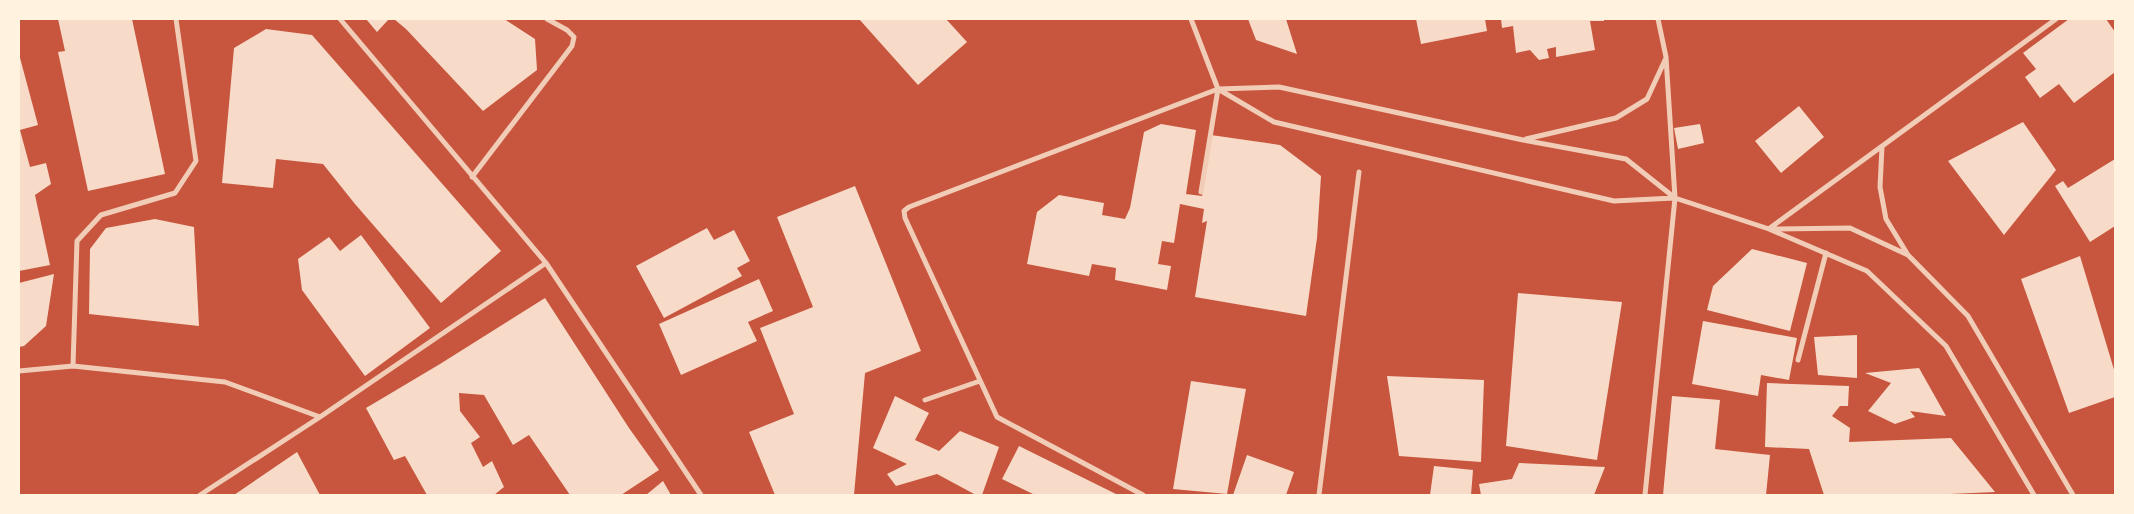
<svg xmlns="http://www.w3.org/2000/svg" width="2134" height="514" font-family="'Nunito Sans',sans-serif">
<rect width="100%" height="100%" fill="#c8553d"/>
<!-- building -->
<path fill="#f7dbc8" d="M 58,19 L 132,19 L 165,174 L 88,191 L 58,52 L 65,51 Z
M 366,19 L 389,19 L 377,32 Z
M 394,19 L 504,19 L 535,39 L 537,70 L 483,111 L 406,29 Z
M 859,19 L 946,19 L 967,42 L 918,85 Z
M 1248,19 L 1286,19 L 1297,54 L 1256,40 Z
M 1416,19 L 1485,19 L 1487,31 L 1421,44 Z
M 1501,19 L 1604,19 L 1604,21 L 1590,21 L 1595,50 L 1556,57 L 1556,47 L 1547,49 L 1549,58 L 1539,60 L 1530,50 L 1516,53 L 1513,26 L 1502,28 Z
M 2069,19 L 2106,19 L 2115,32 L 2115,72 L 2074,103 L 2059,84 L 2040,98 L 2025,77 L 2036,69 L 2023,53 Z
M 266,29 L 312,35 L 501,251 L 441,303 L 355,204 L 323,164 L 276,159 L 273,188 L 222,183 L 234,48 Z
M 19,54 L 38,125 L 20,130 L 30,167 L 46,163 L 51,184 L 35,195 L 50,265 L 19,271 Z
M 1799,106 L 1824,137 L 1781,173 L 1755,141 Z
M 2023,122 L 2056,170 L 2004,235 L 1948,161 Z
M 1161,124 L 1196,130 L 1186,194 L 1202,196 L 1211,135 L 1280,145 L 1321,176 L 1317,238 L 1306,316 L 1195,297 L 1207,221 L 1202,223 L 1204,209 L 1180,204 L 1174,243 L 1162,241 L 1158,264 L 1171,266 L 1167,290 L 1115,280 L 1116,268 L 1092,264 L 1089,276 L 1027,264 L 1037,212 L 1059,195 L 1104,203 L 1102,215 L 1125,219 L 1130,208 L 1144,132 Z
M 1700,124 L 1704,143 L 1678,149 L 1674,128 Z
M 2115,159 L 2115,226 L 2090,242 L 2055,186 L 2063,181 L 2068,188 Z
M 855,186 L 921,351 L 865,373 L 854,495 L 775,495 L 749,432 L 794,414 L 760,328 L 813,307 L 777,217 Z
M 155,219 L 194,227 L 199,326 L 89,314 L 90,249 L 106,228 Z
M 707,228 L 714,240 L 734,230 L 750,261 L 737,268 L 742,276 L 664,318 L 636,266 Z
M 361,235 L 430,328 L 365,376 L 302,290 L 298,259 L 329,237 L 340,251 Z
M 1752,249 L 1807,263 L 1790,331 L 1707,310 L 1713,286 Z
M 2080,256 L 2115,373 L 2115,397 L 2069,413 L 2021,279 Z
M 54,274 L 46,326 L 24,346 L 19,347 L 19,283 Z
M 759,279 L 773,311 L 748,322 L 757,341 L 681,375 L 659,324 Z
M 1518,293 L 1622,302 L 1597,460 L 1506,446 Z
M 545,298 L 629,428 L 659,470 L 621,495 L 570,495 L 529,435 L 513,445 L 484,395 L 459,393 L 460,411 L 480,437 L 471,443 L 483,467 L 492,461 L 504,487 L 494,495 L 427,495 L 405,456 L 394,460 L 366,408 L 440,364 Z
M 1703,321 L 1797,338 L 1789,380 L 1761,375 L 1758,396 L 1692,384 Z
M 1857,335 L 1857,378 L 1818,375 L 1814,337 Z
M 1919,368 L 1946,416 L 1910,411 L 1915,417 L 1895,424 L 1868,411 L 1891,383 L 1865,373 Z
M 1387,376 L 1484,380 L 1481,462 L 1399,456 Z
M 1191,381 L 1246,389 L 1227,494 L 1173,489 Z
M 1767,383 L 1849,386 L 1848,406 L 1840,406 L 1832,416 L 1850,428 L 1849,442 L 1951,438 L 1995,492 L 1928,495 L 1824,495 L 1809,449 L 1765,447 Z
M 895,396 L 929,413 L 915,440 L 939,451 L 960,431 L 999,447 L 982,495 L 976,495 L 937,474 L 896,486 L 887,474 L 907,464 L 873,448 Z
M 1672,396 L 1720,400 L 1715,449 L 1770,455 L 1766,495 L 1663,495 Z
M 1019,446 L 1118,495 L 1035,495 L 1002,479 Z
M 297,452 L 320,495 L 234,495 Z
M 1247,455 L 1294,472 L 1286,495 L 1233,495 Z
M 1519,463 L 1605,467 L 1594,495 L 1481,495 L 1479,484 L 1512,479 Z
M 1434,466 L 1473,470 L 1471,495 L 1430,495 Z
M 663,481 L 671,495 L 646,495 Z"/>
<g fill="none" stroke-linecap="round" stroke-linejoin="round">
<!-- minor -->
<path stroke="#f1ccb7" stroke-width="5" d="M 340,19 L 546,263 L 701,495
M 1191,19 L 1218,89 L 1274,122 L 1614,201 L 1674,198
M 1526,139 L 1616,118 L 1647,99 L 1666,58
M 1882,147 L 1880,187 L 1886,219 L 1908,255
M 472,177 L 572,46 L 574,37 L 567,30 L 547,19
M 1201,192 L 1218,89
M 1770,228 L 2056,19
M 1772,229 L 1850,228 L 1908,255 L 1968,316 L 2073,495
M 1798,360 L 1826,253
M 73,366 L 77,241 L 101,215 L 175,193 L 196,161 L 176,19
M 19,371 L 73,366 L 225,382 L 320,417 L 546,263
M 925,400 L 980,381
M 200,495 L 320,417
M 1143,495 L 997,417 L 905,218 L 904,211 L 909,207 L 1218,89 L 1279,87 L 1523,140 L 1626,159 L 1675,198 L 1769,229 L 1867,271 L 1946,346 L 2034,495
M 1319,495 L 1359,172
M 1645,495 L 1675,198 L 1666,57 L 1658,19"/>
</g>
<!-- border -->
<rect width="2134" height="514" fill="none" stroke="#fff3e0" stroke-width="40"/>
</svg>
